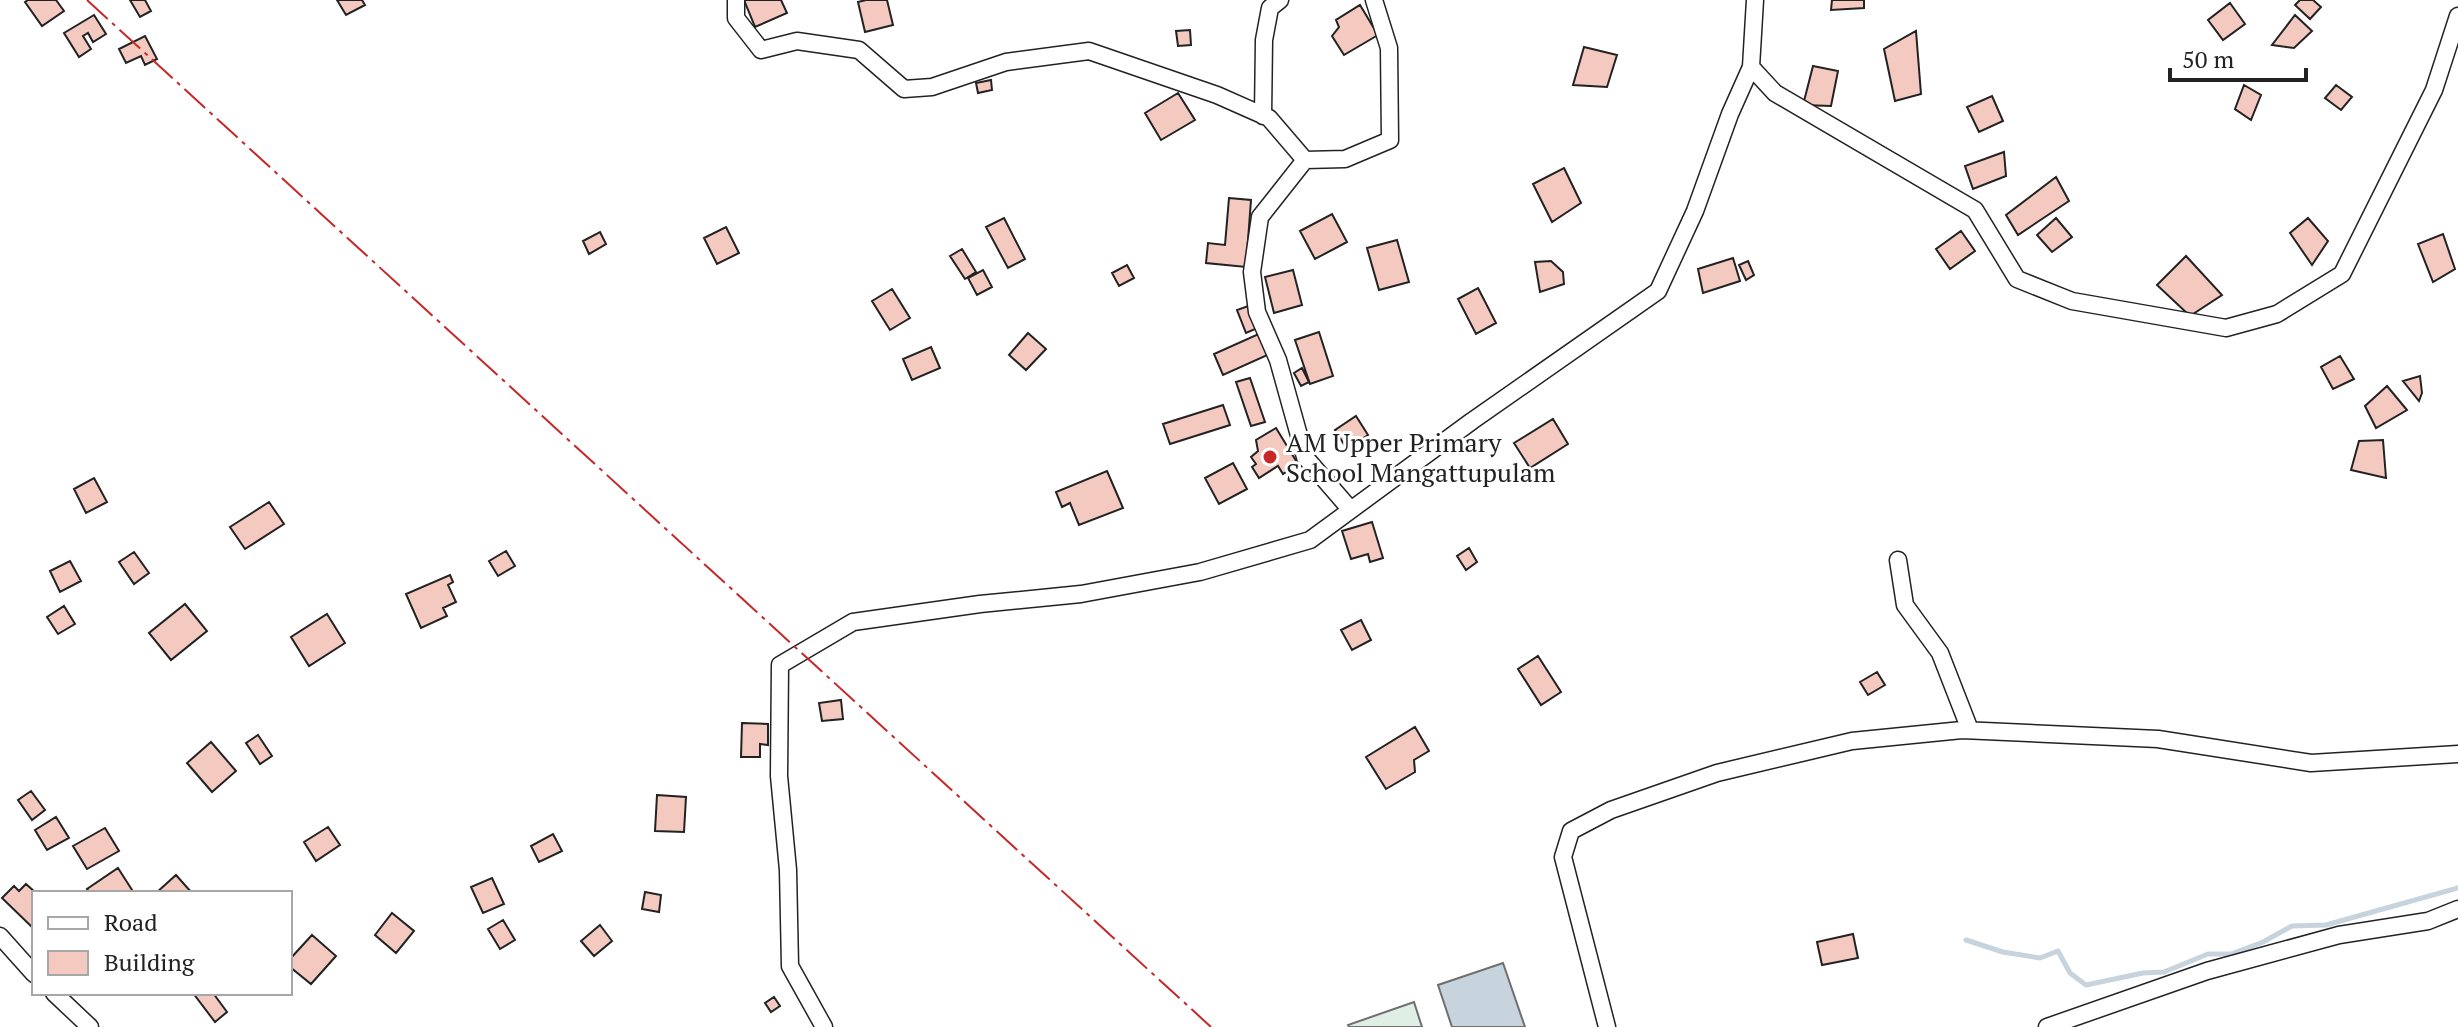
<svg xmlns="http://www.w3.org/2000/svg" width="2458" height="1027" font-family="'PT Serif',serif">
<rect width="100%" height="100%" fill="#fff"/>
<!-- green -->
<path fill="#e0efe3" stroke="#6f6f6f" stroke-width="2" d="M 1414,1002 L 1422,1027 L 1349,1027 L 1348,1025 Z"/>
<!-- water -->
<path fill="#c7d3dd" stroke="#6f6f6f" stroke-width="2" d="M 1503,963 L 1525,1027 L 1452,1027 L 1438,985 Z"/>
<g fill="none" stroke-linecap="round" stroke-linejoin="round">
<!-- stream -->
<path stroke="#c7d3dd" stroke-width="5" d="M 1966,940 L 2003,952 L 2040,958 L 2058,951 L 2070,973 L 2086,985 L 2143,973 L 2164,972 L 2208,954 L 2231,954 L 2263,942 L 2292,926 L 2326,925 L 2458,888"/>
</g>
<!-- building -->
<path fill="#f3c9c0" stroke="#222" stroke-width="2" d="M 28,0 L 56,0 L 64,11 L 42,26 L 25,2 Z
M 130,0 L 145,0 L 151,11 L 140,17 Z
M 337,0 L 362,0 L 365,5 L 346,15 Z
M 744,0 L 781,0 L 787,13 L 755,27 Z
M 866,0 L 887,0 L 893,25 L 865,32 L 858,2 Z
M 1832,0 L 1864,0 L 1864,8 L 1831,10 Z
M 2300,0 L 2313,0 L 2321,7 L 2310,19 L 2295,5 Z
M 2230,3 L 2245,24 L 2223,40 L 2208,20 Z
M 1360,5 L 1378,35 L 1344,55 L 1332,36 L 1339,27 L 1336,20 Z
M 94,15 L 106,34 L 93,42 L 88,33 L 83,36 L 91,49 L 79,57 L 64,33 Z
M 2295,15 L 2312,31 L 2294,48 L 2272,45 Z
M 1190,30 L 1191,45 L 1178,46 L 1176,31 Z
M 1916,31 L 1921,94 L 1895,101 L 1884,49 Z
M 145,36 L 157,59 L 145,65 L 141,56 L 126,63 L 119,49 Z
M 1584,47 L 1617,55 L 1607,87 L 1573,85 Z
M 1813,66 L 1838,71 L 1831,106 L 1803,105 Z
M 991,80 L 992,90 L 978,93 L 976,83 Z
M 2244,85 L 2261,95 L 2251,120 L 2235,109 Z
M 2336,85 L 2352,97 L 2341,110 L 2325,98 Z
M 1178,93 L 1195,120 L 1161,140 L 1145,113 Z
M 1992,96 L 2003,121 L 1979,132 L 1967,107 Z
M 2004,152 L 2006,176 L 1973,189 L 1965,166 Z
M 1564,168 L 1581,203 L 1552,222 L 1533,184 Z
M 2056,177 L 2069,201 L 2018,235 L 2006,215 Z
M 1229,198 L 1251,200 L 1246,267 L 1206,263 L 1208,243 L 1225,245 Z
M 1332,214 L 1347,242 L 1315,259 L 1300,231 Z
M 1004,218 L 1025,259 L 1008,268 L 986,227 Z
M 2056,218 L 2072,237 L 2052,252 L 2037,235 Z
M 2308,218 L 2328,241 L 2312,265 L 2290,233 Z
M 726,227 L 739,253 L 717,264 L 704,238 Z
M 1961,231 L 1975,251 L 1950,269 L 1936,249 Z
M 600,232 L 606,244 L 589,254 L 583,241 Z
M 2443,234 L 2455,269 L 2433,282 L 2418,244 Z
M 1397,240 L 1409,282 L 1379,290 L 1367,248 Z
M 962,249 L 976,272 L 965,279 L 950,256 Z
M 2186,256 L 2222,295 L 2190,316 L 2157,285 Z
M 1733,258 L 1740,281 L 1703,293 L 1698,269 Z
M 1551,261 L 1563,272 L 1564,284 L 1540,292 L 1535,262 Z
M 1748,261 L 1754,275 L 1746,280 L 1739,265 Z
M 1127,265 L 1134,278 L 1119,286 L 1112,273 Z
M 983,270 L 992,287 L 977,295 L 968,278 Z
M 1293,270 L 1302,305 L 1274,313 L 1265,277 Z
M 1478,288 L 1496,323 L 1476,334 L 1458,299 Z
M 892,289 L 910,318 L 890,330 L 872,301 Z
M 1251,305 L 1260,327 L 1246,333 L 1237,310 Z
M 1263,332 L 1272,353 L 1223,375 L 1214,354 Z
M 1319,332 L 1333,376 L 1310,384 L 1295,340 Z
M 1028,333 L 1046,349 L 1026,370 L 1009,355 Z
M 931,347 L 940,368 L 912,380 L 903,359 Z
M 2340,356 L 2354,379 L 2333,389 L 2321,367 Z
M 1302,368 L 1309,382 L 1301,386 L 1294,373 Z
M 2420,376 L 2422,393 L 2419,401 L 2403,381 Z
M 1250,378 L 1265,422 L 1251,426 L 1236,382 Z
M 2387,386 L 2407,410 L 2376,428 L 2365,406 Z
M 1223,405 L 1230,425 L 1170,444 L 1163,424 Z
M 1356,416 L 1368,435 L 1347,449 L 1335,430 Z
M 1553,419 L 1568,444 L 1530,468 L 1514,443 Z
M 1276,428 L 1298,464 L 1283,474 L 1278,466 L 1259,478 L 1252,467 L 1256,464 L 1251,457 L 1258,451 L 1256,440 Z
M 2383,440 L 2386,478 L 2351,470 L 2359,441 Z
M 1233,463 L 1247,489 L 1219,504 L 1205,478 Z
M 1107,471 L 1123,508 L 1079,525 L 1070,503 L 1062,507 L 1056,492 Z
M 94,478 L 107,502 L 86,513 L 74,489 Z
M 269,502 L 284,524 L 245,549 L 230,527 Z
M 1372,522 L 1383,558 L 1370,562 L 1368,554 L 1351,559 L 1342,531 Z
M 1469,548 L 1477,562 L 1466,570 L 1457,556 Z
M 506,551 L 515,566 L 498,576 L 489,561 Z
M 134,552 L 149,573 L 134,584 L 119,562 Z
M 70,561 L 81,581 L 60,592 L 50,571 Z
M 450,575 L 453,582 L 448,585 L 456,602 L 443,608 L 447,616 L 421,628 L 406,594 Z
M 185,604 L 207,631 L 171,660 L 149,633 Z
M 64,606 L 75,624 L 58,634 L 47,617 Z
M 327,614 L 345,643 L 309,666 L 291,637 Z
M 1361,620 L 1371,640 L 1352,650 L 1341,630 Z
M 1538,656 L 1561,692 L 1541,705 L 1518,669 Z
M 1877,672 L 1885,685 L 1868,695 L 1860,682 Z
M 841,700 L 843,719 L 822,721 L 819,703 Z
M 742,723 L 768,724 L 768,745 L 760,744 L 760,757 L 741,757 Z
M 1415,727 L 1429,751 L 1414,760 L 1415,772 L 1386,789 L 1366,757 Z
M 258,735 L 272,756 L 260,764 L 246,743 Z
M 211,742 L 236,771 L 212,792 L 187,763 Z
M 31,791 L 45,810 L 32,820 L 18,800 Z
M 657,795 L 686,797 L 684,832 L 655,831 Z
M 56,817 L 69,838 L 47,850 L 35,830 Z
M 328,827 L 340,845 L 316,861 L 304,842 Z
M 105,828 L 119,851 L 87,869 L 73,846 Z
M 553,834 L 562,851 L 539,862 L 531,846 Z
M 118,868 L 134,893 L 90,893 L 87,889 Z
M 176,875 L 192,893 L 156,893 Z
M 492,878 L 504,904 L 483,913 L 471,887 Z
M 26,884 L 36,893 L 34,929 L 2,898 L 14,886 L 19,891 Z
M 645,892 L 661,895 L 659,912 L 642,909 Z
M 392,913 L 414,931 L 396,953 L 375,935 Z
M 503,920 L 515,940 L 500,949 L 488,929 Z
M 600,925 L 612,941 L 594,956 L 581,941 Z
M 1853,934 L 1858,958 L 1822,965 L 1817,942 Z
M 312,935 L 336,956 L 311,984 L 290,967 L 290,959 Z
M 193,993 L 213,993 L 227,1012 L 215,1022 Z
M 774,997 L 780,1006 L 771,1012 L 765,1003 Z"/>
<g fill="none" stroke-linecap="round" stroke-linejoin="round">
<!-- minor casing -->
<g stroke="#222" stroke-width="19">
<path id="minor" d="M 736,0 L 736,18 L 761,50 L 797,41 L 859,50 L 904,89 L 932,87 L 1006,62 L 1089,51 L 1217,95 L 1269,118 L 1305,160
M 1751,67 L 1775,93 L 1975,210 L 2017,279 L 2072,301 L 2226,328 L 2277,314 L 2342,274 L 2434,90 L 2458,16
M 1263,116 L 1264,40 L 1270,8 L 1280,0
M 1305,160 L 1260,217 L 1252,272 L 1257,312 L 1278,360 L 1305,457 L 1350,509
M 1305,160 L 1345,159 L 1390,140 L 1389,48 L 1374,0
M 1898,560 L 1905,605 L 1940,653 L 1970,730
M 0,936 L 34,974
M 54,993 L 90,1027
M 824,1027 L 790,966 L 788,870 L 779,776 L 780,665 L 853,622 L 980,604 L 1081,594 L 1200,572 L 1310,540 L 1472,421 L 1658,291 L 1695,211 L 1730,114 L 1751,67 L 1755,0
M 1607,1027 L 1563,857 L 1571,831 L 1611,810 L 1717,773 L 1852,741 L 1962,730 L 2158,739 L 2311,763 L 2458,754
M 2047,1027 L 2207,971 L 2339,935 L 2428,921 L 2458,909"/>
</g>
<!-- minor -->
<use href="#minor" stroke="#fff" stroke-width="16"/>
<!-- power -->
<path stroke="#c62828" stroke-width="2" stroke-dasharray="28 6 4 6" stroke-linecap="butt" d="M 87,0 L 1211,1027"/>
</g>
<!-- markers -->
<circle fill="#c62828" stroke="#fff" stroke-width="3" cx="1270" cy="457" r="8"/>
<g text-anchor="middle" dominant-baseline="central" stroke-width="6" stroke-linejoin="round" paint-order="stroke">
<!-- poi labels -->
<g font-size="26" fill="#222" stroke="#fff" text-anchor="start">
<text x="1286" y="442">AM Upper Primary<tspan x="1286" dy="30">School Mangattupulam</tspan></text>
</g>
</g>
<!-- legend -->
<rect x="32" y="891" width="260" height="104" fill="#ffffff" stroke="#a7a7a7" stroke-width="2"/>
<rect x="48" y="917" width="40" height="12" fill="#ffffff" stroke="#a7a7a7" stroke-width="2"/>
<text x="104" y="931" font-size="24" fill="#222222">Road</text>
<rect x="48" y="951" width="40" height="24" fill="#f3c9c0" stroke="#a7a7a7" stroke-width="2"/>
<text x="104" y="971" font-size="24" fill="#222222">Building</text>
<!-- scale -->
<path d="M2170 68v12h136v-12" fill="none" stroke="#222222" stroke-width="4"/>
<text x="2182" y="68" font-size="24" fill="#222222" stroke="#ffffff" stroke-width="6" paint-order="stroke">50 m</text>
</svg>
